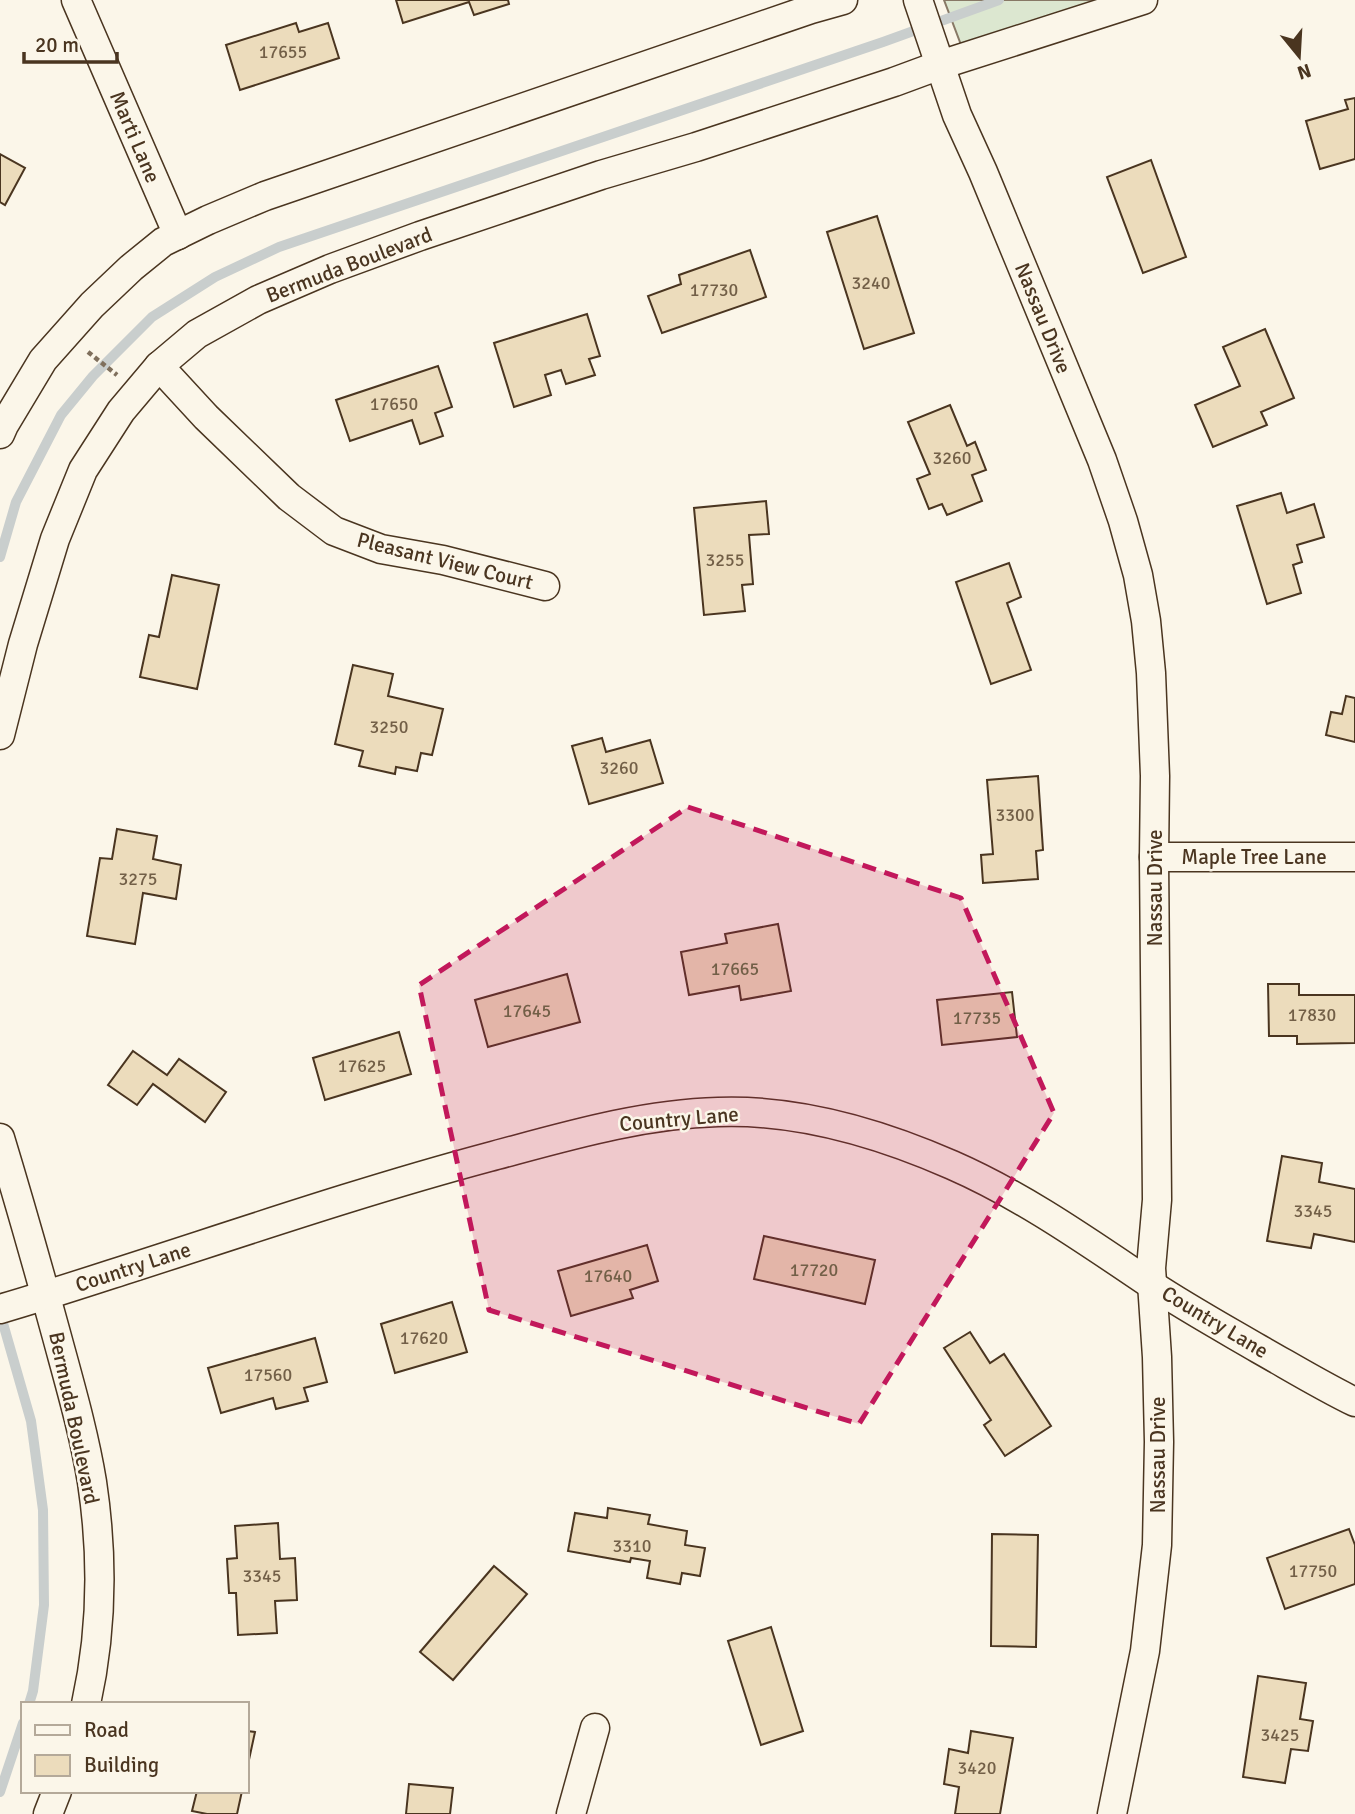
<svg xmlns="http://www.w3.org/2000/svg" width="1355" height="1814" viewBox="0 0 1355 1814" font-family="Signika,sans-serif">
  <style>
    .green { fill: #dce7d0; stroke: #887966; stroke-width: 2 }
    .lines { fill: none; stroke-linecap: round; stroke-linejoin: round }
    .stream { stroke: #c9cecd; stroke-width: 10 }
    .building { fill: #ecdcbc; stroke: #4a3520; stroke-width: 2 }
    .street-casing { stroke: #4a3520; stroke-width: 31 }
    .path { stroke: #7f6f5c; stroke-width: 4.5; stroke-dasharray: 5 3.5; stroke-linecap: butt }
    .street { stroke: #fbf6e9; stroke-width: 28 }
    .marked { fill: #c2185b; fill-opacity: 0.2; stroke: #c2185b; stroke-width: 5; stroke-dasharray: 14 9; stroke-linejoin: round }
    .labels { text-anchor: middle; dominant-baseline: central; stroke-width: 5; stroke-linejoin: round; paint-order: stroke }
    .number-label { font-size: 18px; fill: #725f47 }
    .street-label { font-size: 21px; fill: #4a3520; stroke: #fbf6e9 }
  </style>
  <rect width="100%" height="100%" fill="#fbf6e9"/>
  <!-- green -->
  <polygon class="green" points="944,0 1119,0 963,50"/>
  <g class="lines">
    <!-- stream -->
    <g class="stream">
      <polyline points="0,557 16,502 61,415 93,376 152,317 215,277 279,247 883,42 999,0"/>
      <polyline points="0,1313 31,1421 43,1510 44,1605 33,1691 29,1704"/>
      <polyline points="0,1792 23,1723"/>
    </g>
  </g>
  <!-- building -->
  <g class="building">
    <polygon points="396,0 508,0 509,4 474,15 469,2 403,23"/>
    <polygon points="296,23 299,32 328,23 339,58 240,90 226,45"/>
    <polygon points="1355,98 1355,159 1320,169 1306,121 1348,109 1345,100"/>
    <polygon points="0,154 25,168 5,205 0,202"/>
    <polygon points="1151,160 1186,257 1143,273 1107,177"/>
    <polygon points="877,216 914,333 864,349 827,232"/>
    <polygon points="750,250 766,297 662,333 648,296 681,284 679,275"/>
    <polygon points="587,314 600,356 589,359 595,375 566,384 561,370 545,375 551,395 514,407 494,343"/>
    <polygon points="1265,329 1294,398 1261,412 1267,425 1213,447 1195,405 1240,386 1223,347"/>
    <polygon points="438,366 452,407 435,413 443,436 420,444 412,420 350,441 336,400"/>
    <polygon points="950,405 967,446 975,442 986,470 972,475 982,501 947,515 942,504 929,509 917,479 930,474 908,422"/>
    <polygon points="1281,493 1287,513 1314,504 1324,537 1297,545 1302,562 1293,565 1301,593 1267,604 1237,506"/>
    <polygon points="766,501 769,534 749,535 753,584 742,585 745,611 704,615 694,508"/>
    <polygon points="1009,563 1021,597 1007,603 1031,670 991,684 956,582"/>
    <polygon points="172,575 219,585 197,689 140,677 149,635 159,637"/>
    <polygon points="353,665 393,674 388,696 443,709 432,755 421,753 417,771 396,767 395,774 359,766 363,751 335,744"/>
    <polygon points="1346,696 1355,698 1355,742 1326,735 1331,712 1342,714"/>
    <polygon points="602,738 606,752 650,740 663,783 589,804 572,746"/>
    <polygon points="1038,776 1043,850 1036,851 1038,879 983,883 981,855 993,854 987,780"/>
    <polygon points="117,829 157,836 153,859 181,865 176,899 143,893 135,944 87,936 100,858 112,859"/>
    <polygon points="778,924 791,991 741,1000 739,986 689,995 681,952 727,943 725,934"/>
    <polygon points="567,974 580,1022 488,1047 475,1000"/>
    <polygon points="1268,984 1299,984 1299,995 1355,995 1355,1043 1297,1044 1297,1036 1269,1036"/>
    <polygon points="1012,992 1017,1037 942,1045 937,1000"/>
    <polygon points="399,1032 411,1074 325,1100 313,1058"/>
    <polygon points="133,1051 167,1075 179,1059 226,1092 205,1122 153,1084 137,1105 108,1085"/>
    <polygon points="1282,1156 1322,1163 1319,1182 1355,1189 1355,1242 1314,1234 1311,1248 1267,1241"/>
    <polygon points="764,1236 875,1260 865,1304 754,1279"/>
    <polygon points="647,1245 658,1281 630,1290 633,1298 571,1316 558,1271"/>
    <polygon points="452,1302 467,1352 395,1373 381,1324"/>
    <polygon points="970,1332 990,1363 1004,1354 1051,1426 1005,1456 984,1425 991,1420 944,1348"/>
    <polygon points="315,1338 327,1382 304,1388 308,1401 276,1409 273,1398 221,1413 208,1368"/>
    <polygon points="608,1508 650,1515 648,1524 687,1531 685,1545 705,1548 700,1576 682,1573 680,1584 647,1578 650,1561 631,1558 630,1562 568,1551 575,1513 607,1518"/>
    <polygon points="278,1523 280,1559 295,1558 297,1600 275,1601 277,1633 238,1635 236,1593 229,1593 227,1559 237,1558 235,1526"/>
    <polygon points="1349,1529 1355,1545 1355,1584 1285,1609 1267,1558"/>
    <polygon points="992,1534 1038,1535 1036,1647 991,1646"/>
    <polygon points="494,1566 527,1594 453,1680 420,1652"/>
    <polygon points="771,1627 803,1731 761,1745 728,1641"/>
    <polygon points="1258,1676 1306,1683 1300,1719 1313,1721 1308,1751 1291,1749 1285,1783 1243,1777"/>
    <polygon points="247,1731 255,1732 247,1769"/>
    <polygon points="971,1731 1013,1738 1000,1814 955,1814 959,1787 944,1784 949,1749 968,1753"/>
    <polygon points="409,1784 453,1788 450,1814 406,1814"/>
    <polygon points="197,1791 242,1791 237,1814 207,1814 192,1811"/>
  </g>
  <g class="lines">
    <!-- street casing -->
    <g class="street-casing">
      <g id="street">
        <polyline points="76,0 178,235"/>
        <polyline points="918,0 957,115 983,172 1102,460 1123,521 1138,575 1146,621 1151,673 1155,776 1154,857 1157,1200 1151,1268 1157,1357 1159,1442 1157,1545 1145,1651 1112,1814"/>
        <polyline points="159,366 206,417 289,497 334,531 381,549 443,560 545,586"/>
        <polyline points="0,434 4,425 43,360 92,305 131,268 163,242 208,220 265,196 811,9 843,0"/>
        <polyline points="0,735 23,644 55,539 83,470 121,411 159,366 197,334 258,300 330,269 420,236 601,175 696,147 894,82 940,65 1143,0"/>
        <polyline points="1154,857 1355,857"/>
        <path d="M0,1138C20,1204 39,1271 57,1337C70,1385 84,1433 92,1482C103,1555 102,1632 86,1704"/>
        <path d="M0,1309C38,1298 75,1286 112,1274C237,1234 362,1191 489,1157C564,1137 640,1114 718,1112C799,1109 879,1133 952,1165C1023,1196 1088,1242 1152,1285C1187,1308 1223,1328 1259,1349C1291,1367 1322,1386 1355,1402"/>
        <polyline points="48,1814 57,1791"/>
        <polyline points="571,1814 595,1728"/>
      </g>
    </g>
    <!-- path -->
    <polyline class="path" points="88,352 117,375"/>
    <!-- street -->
    <use href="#street" class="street"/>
  </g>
  <!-- marked area -->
  <path class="marked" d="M688,807L961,898L1054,1113L859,1424L489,1310L419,985Z"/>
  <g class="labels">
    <!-- number labels -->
    <g class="number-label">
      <text x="283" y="52">17655</text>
      <text x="871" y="283">3240</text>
      <text x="714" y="290">17730</text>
      <text x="394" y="404">17650</text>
      <text x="952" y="458">3260</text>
      <text x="725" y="560">3255</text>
      <text x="389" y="727">3250</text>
      <text x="619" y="768">3260</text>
      <text x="1015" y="815">3300</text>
      <text x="138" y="879">3275</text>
      <text x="735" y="969">17665</text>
      <text x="527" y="1011">17645</text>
      <text x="1312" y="1015">17830</text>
      <text x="977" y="1018">17735</text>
      <text x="362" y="1066">17625</text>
      <text x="1313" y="1211">3345</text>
      <text x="814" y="1270">17720</text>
      <text x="608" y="1276">17640</text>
      <text x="424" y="1338">17620</text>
      <text x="268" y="1375">17560</text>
      <text x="632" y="1546">3310</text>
      <text x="1313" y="1571">17750</text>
      <text x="262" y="1576">3345</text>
      <text x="1280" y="1735">3425</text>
      <text x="977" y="1768">3420</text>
    </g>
    <!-- street labels -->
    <g class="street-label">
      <text transform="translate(135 137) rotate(67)">Marti Lane</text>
      <text transform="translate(349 265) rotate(-21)">Bermuda Boulevard</text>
      <text transform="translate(1043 318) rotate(68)">Nassau Drive</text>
      <text transform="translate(445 561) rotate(14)">Pleasant View Court</text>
      <text x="1254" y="857">Maple Tree Lane</text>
      <text transform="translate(1155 888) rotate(-90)">Nassau Drive</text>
      <text transform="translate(679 1119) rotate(-5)">Country Lane</text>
      <text transform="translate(133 1267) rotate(-18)">Country Lane</text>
      <text transform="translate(1215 1322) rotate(31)">Country Lane</text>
      <text transform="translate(74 1418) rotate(78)">Bermuda Boulevard</text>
      <text transform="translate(1158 1455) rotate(-90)">Nassau Drive</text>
    </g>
  </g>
  <!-- legend -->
  <rect x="21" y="1702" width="228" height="91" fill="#fbf6e9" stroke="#b4a999" stroke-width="2"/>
  <rect x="35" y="1725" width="35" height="10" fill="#fbf6e9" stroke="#b4a999" stroke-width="2"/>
  <text x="84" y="1737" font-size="21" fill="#4a3520">Road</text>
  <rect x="35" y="1755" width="35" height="21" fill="#ecdcbc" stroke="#b4a999" stroke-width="2"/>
  <text x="84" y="1772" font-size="21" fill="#4a3520">Building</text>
  <!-- north arrow -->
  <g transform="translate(1299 56) rotate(162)" stroke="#fbf6e9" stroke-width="5" paint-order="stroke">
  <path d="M0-5L12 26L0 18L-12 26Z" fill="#4a3520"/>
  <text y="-10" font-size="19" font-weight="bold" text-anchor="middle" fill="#4a3520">N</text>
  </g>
  <!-- scale -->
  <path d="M24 52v10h93v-10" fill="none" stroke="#4a3520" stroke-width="3.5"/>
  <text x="35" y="52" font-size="21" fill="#4a3520" stroke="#fbf6e9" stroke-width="5" paint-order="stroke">20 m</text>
</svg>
